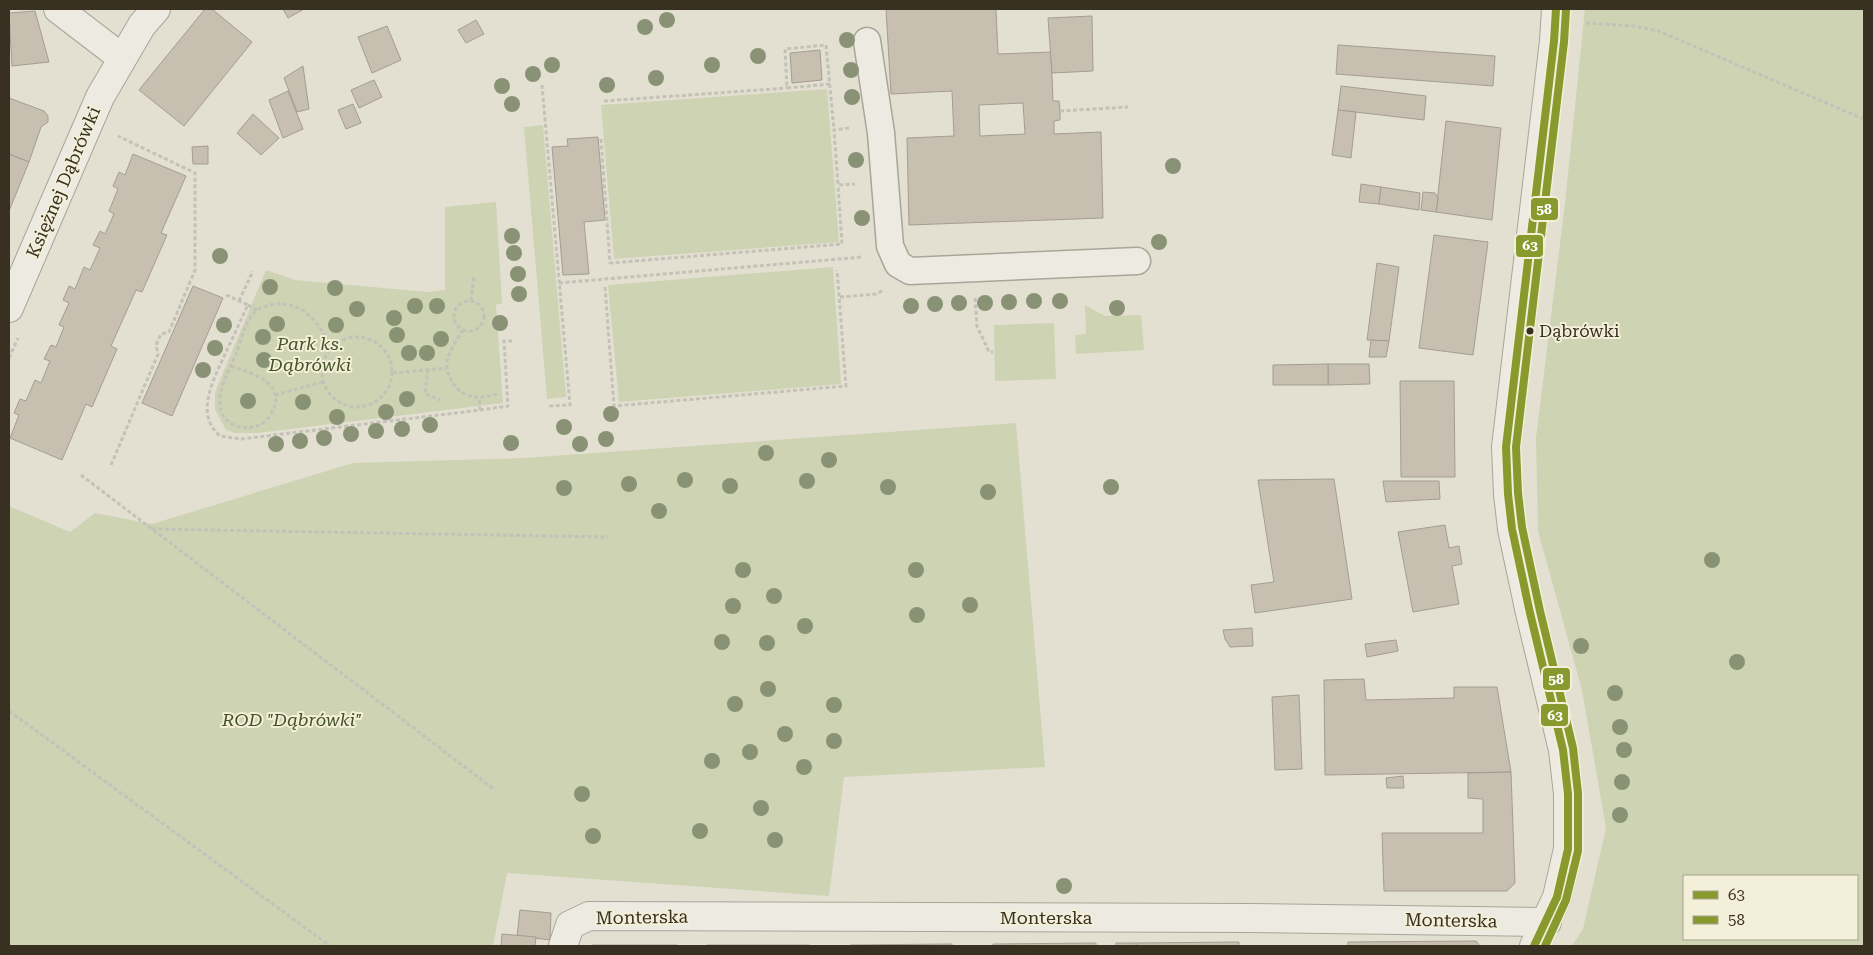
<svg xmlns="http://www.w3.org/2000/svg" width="1873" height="955" viewBox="0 0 1873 955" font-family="'Roboto Serif',serif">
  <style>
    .green { fill: #ced3b4; fill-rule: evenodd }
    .building { fill: #c7c0b1; stroke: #a49d90; fill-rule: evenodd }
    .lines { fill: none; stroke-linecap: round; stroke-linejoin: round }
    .pedestrian-casing { stroke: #a9a599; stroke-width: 29 }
    .minor-casing { stroke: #a9a599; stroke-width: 30 }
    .tertiary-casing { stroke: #a9a599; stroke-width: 30 }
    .path { stroke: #c4c2b8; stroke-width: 3; stroke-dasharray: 4 2.5; stroke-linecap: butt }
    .pedestrian { stroke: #eceae1; stroke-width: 26 }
    .minor { stroke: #eceae1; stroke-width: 28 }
    .tertiary { stroke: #eceae1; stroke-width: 28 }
    .bus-1-casing { stroke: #f3efd8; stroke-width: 11 }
    .bus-2-casing { stroke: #f3efd8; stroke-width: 11 }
    .bus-1 { stroke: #889a2d; stroke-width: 8 }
    .bus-2 { stroke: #889a2d; stroke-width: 8 }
    .tree { fill: #8a9275 }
    .bus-dot { fill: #383021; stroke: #f3efd8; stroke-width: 2 }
    .labels { text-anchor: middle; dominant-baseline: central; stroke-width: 4; stroke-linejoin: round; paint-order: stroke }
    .bus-label { font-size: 17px; fill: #383021; stroke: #f3efd8; text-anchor: start }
    .street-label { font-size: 18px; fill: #383021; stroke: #f3efd8 }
    .park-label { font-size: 18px; font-style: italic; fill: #425329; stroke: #f3efd8 }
    .line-badge { stroke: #f3efd8; stroke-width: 2 }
    .badge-label { font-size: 14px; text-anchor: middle; font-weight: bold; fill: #fff }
  </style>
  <rect width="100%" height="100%" fill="#e3e0d1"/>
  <!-- green -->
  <g class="green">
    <path d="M1585,9H1864V946H1572L1583,929L1606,828L1582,690L1538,531L1536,438L1565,203ZM1684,876H1857V939H1684Z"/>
    <polygon points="827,89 839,242 614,259 601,105"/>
    <polygon points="543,125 566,397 547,399 524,127"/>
    <polygon points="496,202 502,303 496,305 503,403 258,433 235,433 226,430 215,410 215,392 266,270 295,280 428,292 445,290 445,207"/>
    <polygon points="833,267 841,384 619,402 608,285"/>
    <polygon points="1085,305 1105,316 1141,315 1144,350 1076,354 1075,335 1086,334"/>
    <polygon points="1054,323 1056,379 995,381 994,325"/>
    <polygon points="1016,423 1045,767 844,777 829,896 507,873 493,946 9,946 9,506 70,532 95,513 152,524 353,463 524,458"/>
  </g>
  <!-- building -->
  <g class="building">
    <polygon points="205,9 212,9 252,42 184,126 139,90"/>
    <polygon points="283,9 304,9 288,18"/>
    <path d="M886,9H996L998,54L1051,52L1053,101H1059L1060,111V120L1054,121V134L1101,132L1103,218L909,225L907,138L954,136L952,91L891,94ZM1023,103L1025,134L980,136L979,105Z"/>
    <polygon points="35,11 49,62 12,66 9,13"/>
    <polygon points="1092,16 1093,71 1052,73 1048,18"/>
    <polygon points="476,20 484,34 466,43 458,30"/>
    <polygon points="387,26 401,60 372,73 358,37"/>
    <polygon points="1338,45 1495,56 1493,86 1336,74"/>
    <polygon points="820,50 822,80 792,83 790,53"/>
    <polygon points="303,66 309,109 297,112 284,78"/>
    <polygon points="374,80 382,97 359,108 351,90"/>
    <polygon points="1341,86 1426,96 1424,120 1338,110"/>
    <polygon points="288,91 303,129 283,138 269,100"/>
    <polygon points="9,98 44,111 48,116 48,122 41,127 29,162 9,154"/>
    <polygon points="353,104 361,123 346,129 338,110"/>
    <polygon points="1338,110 1356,112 1351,158 1332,155"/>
    <polygon points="253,114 279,138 261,155 237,133"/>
    <polygon points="1446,121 1501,128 1492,220 1436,212"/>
    <polygon points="598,137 605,220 584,222 589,274 563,275 552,147 568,146 567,139"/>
    <polygon points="208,146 208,164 193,164 192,147"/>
    <polygon points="9,154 29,162 9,211"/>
    <polygon points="133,154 186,176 161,233 167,235 142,292 136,290 111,346 117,349 92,407 86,404 62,460 10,438 19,415 14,413 20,399 26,401 35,380 41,383 50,361 44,359 51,345 56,347 64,327 59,325 69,303 63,300 69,286 75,289 84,267 90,270 100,248 93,245 100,231 105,234 114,214 109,211 118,189 113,186 119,172 125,175"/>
    <polygon points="1361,184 1381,187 1379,204 1359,202"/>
    <polygon points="1381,187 1420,193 1419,210 1379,204"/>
    <polygon points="1423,192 1435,193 1438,198 1436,212 1421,210"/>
    <polygon points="1434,235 1488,242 1473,355 1419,348"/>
    <polygon points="1377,263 1399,267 1389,341 1367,340"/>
    <polygon points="193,286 223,298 172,416 142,403"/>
    <polygon points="1371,340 1389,341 1386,357 1369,357"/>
    <polygon points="1328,364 1369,364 1370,384 1328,385"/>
    <polygon points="1328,364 1328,385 1273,385 1273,365"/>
    <polygon points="1400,381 1454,381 1455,477 1401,477"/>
    <polygon points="1334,479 1352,599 1255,613 1251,585 1274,582 1258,480"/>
    <polygon points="1383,481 1439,481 1440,499 1386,502"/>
    <polygon points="1445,525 1449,548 1459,546 1462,564 1452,566 1459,604 1413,612 1398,532"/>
    <polygon points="1252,628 1253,646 1230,647 1225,639 1223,630"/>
    <polygon points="1396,640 1398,651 1367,657 1365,644"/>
    <polygon points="1364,679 1366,700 1454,698 1454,687 1497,687 1511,772 1325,775 1324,680"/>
    <polygon points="1299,695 1302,769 1275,770 1272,697"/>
    <polygon points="1511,772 1515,883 1507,891 1384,891 1382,833 1483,833 1483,799 1468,798 1468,773"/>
    <polygon points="1403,776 1404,788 1387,788 1386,778"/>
    <polygon points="520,910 551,913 550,940 517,936"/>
    <polygon points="502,934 536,937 535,946 501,946"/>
    <polygon points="1476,941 1480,946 1348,946 1348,942"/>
    <polygon points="1239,942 1239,946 1136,946 1136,943"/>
    <polygon points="1096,943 1096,946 993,946 993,944"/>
    <rect x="1116" y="943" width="20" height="3"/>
    <polygon points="952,944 952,946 850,946 850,945"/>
    <rect x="593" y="945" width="84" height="1"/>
    <rect x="707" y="945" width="102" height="1"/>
  </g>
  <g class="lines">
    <!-- pedestrian casing -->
    <g class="pedestrian-casing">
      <polyline id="pedestrian" points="867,41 881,133 890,246 898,264 910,271 1137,261"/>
    </g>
    <!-- minor casing -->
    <g class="minor-casing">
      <g id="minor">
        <polyline points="58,9 122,58"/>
        <polyline points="9,308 100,97 142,25 156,9"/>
        <polyline points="563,946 570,925 589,916 1247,918 1547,922"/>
      </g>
    </g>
    <!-- tertiary casing -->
    <g class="tertiary-casing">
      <polyline id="tertiary" points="1534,946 1557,897 1568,849 1568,794 1563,750 1530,613 1512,529 1508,494 1506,447 1554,41 1556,9"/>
    </g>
    <!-- path -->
    <g class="path">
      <polyline points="1586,23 1634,26 1658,31 1864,119"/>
      <polyline points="830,84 787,88 785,49 826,45 834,130"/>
      <polyline points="542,85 570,405 549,406"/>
      <polyline points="604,101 787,88"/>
      <polyline points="1060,111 1128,107"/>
      <polyline points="849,128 834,130 838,185 855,184"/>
      <polyline points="601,139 610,263 842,244 838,185"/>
      <polyline points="559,283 862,257"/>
      <polyline points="605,287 614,406 846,386 837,270"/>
      <path d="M226,295L248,305C240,321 233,338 225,354C214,379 194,414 220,436L241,439L480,410L479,398"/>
      <polyline points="840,297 877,294 883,290"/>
      <polyline points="975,298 977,326 989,352 993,352"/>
      <polyline points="239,301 253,271"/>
      <polyline points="471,301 474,275"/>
      <circle cx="469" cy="316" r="15"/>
      <polyline points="248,305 257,310"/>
      <path d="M463,330C457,339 450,350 447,361C446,367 448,374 451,380C462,400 478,399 498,394"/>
      <circle cx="357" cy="372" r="35"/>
      <polyline points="9,358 18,338"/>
      <path d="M231,366C249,373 284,381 274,408C272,413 268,420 263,423C244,434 219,425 220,401C220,385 230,368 236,354C240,343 244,327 250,318C256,309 265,305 275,304C306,302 318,324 332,347"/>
      <polyline points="428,369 425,394 440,400"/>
      <polyline points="393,373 447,368"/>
      <polyline points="275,395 323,382"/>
      <polyline points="480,410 508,406 504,341 514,341"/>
      <polyline points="111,465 158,354 156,345 161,334 169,332 195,270 195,173 118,136"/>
      <polyline points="81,475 495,790"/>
      <polyline points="152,529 608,537"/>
      <polyline points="9,711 330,946"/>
    </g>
    <!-- pedestrian -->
    <use href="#pedestrian" class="pedestrian"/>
    <!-- minor -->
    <use href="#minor" class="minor"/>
    <!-- tertiary -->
    <use href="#tertiary" class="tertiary"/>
    <!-- bus-1 casing -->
    <g class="bus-1-casing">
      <polyline id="bus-1" points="1534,946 1557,897 1568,849 1568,794 1563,750 1530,613 1512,529 1508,494 1506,447 1554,41 1556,9"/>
    </g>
    <!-- bus-2 casing -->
    <g class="bus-2-casing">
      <polyline id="bus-2" points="1545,946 1566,900 1578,851 1578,793 1573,748 1540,611 1522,527 1518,493 1516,447 1564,42 1566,10"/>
    </g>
    <!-- bus-1 -->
    <use href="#bus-1" class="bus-1"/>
    <!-- bus-2 -->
    <use href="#bus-2" class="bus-2"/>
  </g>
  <!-- trees -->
  <g class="tree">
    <circle cx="667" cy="20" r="8"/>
    <circle cx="645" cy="27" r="8"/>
    <circle cx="847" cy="40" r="8"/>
    <circle cx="758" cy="56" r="8"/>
    <circle cx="552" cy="65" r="8"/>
    <circle cx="712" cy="65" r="8"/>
    <circle cx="851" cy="70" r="8"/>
    <circle cx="533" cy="74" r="8"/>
    <circle cx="656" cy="78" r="8"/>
    <circle cx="607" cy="85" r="8"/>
    <circle cx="502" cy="86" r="8"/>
    <circle cx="852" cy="97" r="8"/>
    <circle cx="512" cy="104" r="8"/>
    <circle cx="856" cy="160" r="8"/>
    <circle cx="1173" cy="166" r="8"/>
    <circle cx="862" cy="218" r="8"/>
    <circle cx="512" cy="236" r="8"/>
    <circle cx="1159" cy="242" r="8"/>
    <circle cx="514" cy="253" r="8"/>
    <circle cx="220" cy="256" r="8"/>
    <circle cx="518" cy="274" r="8"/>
    <circle cx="270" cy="287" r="8"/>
    <circle cx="335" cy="288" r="8"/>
    <circle cx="519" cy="294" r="8"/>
    <circle cx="1034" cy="301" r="8"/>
    <circle cx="1060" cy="301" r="8"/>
    <circle cx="1009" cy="302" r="8"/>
    <circle cx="959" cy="303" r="8"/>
    <circle cx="985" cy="303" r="8"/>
    <circle cx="935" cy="304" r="8"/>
    <circle cx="415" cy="306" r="8"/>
    <circle cx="437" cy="306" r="8"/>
    <circle cx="911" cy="306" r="8"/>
    <circle cx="1117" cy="308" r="8"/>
    <circle cx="357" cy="309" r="8"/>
    <circle cx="394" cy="318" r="8"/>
    <circle cx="500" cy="323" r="8"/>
    <circle cx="277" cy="324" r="8"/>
    <circle cx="224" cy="325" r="8"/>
    <circle cx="336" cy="325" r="8"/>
    <circle cx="397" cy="335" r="8"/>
    <circle cx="263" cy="337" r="8"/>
    <circle cx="441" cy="339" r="8"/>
    <circle cx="215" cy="348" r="8"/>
    <circle cx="409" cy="353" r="8"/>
    <circle cx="427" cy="353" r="8"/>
    <circle cx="264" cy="360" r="8"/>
    <circle cx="203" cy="370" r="8"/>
    <circle cx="407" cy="399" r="8"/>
    <circle cx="248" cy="401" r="8"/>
    <circle cx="303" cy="402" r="8"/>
    <circle cx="386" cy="412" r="8"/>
    <circle cx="611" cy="414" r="8"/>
    <circle cx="337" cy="417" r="8"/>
    <circle cx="430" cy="425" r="8"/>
    <circle cx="564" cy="427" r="8"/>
    <circle cx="402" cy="429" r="8"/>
    <circle cx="376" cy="431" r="8"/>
    <circle cx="351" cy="434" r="8"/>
    <circle cx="324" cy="438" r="8"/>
    <circle cx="606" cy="439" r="8"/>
    <circle cx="300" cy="441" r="8"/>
    <circle cx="511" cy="443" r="8"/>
    <circle cx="276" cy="444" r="8"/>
    <circle cx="580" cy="444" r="8"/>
    <circle cx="766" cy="453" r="8"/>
    <circle cx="829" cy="460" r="8"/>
    <circle cx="685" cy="480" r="8"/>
    <circle cx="807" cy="481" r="8"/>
    <circle cx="629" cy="484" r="8"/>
    <circle cx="730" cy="486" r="8"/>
    <circle cx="888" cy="487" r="8"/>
    <circle cx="1111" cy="487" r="8"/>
    <circle cx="564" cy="488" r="8"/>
    <circle cx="988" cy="492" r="8"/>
    <circle cx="659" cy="511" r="8"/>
    <circle cx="1712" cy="560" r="8"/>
    <circle cx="743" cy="570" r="8"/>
    <circle cx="916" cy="570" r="8"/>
    <circle cx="774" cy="596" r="8"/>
    <circle cx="970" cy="605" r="8"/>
    <circle cx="733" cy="606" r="8"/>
    <circle cx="917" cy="615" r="8"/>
    <circle cx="805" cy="626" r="8"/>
    <circle cx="722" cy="642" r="8"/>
    <circle cx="767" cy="643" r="8"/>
    <circle cx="1581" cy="646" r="8"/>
    <circle cx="1737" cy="662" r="8"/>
    <circle cx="768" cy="689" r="8"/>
    <circle cx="1615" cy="693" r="8"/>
    <circle cx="735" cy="704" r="8"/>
    <circle cx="834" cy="705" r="8"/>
    <circle cx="1620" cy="727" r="8"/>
    <circle cx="785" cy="734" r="8"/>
    <circle cx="834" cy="741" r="8"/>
    <circle cx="1624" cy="750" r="8"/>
    <circle cx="750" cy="752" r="8"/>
    <circle cx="712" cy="761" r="8"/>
    <circle cx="804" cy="767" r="8"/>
    <circle cx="1622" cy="782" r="8"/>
    <circle cx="582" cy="794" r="8"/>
    <circle cx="761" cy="808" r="8"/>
    <circle cx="1620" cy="815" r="8"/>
    <circle cx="700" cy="831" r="8"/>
    <circle cx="593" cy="836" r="8"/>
    <circle cx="775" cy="840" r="8"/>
    <circle cx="1064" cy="886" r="8"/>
  </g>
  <!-- markers -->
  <circle class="bus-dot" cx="1530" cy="331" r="4.5"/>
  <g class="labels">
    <!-- bus labels -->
    <g class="bus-label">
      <text x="1539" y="331">Dąbrówki</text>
    </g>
    <!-- street labels -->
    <g class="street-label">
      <text transform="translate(63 182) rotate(-67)">Księżnej Dąbrówki</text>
      <text transform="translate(642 917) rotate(-1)">Monterska</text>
      <text x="1046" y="917">Monterska</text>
      <text transform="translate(1451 920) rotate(1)">Monterska</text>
    </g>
    <!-- park labels -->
    <g class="park-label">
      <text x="310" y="343">Park ks.<tspan x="310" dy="21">Dąbrówki</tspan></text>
      <text x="292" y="719">ROD "Dąbrówki"</text>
    </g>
  </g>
  <g class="line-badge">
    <rect x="1530" y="197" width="29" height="24" rx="5" fill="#889a2d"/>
    <rect x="1515" y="234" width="29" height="24" rx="5" fill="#889a2d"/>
    <rect x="1542" y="667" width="29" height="24" rx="5" fill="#889a2d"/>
    <rect x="1540" y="703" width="29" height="24" rx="5" fill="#889a2d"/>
  </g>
  <g class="badge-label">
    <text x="1544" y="214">58</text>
    <text x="1530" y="250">63</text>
    <text x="1556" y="684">58</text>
    <text x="1555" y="720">63</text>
  </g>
  <!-- border -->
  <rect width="1873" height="955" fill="none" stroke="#383021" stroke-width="20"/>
  <!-- legend -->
  <rect x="1683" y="875" width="175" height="65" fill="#f3efd8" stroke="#a8a38f"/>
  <rect x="1693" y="891" width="25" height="8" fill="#889a2d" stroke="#a8a38f"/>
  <text x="1728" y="900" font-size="15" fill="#383021">63</text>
  <rect x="1693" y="916" width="25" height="8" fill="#889a2d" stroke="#a8a38f"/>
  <text x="1728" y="925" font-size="15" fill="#383021">58</text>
</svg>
